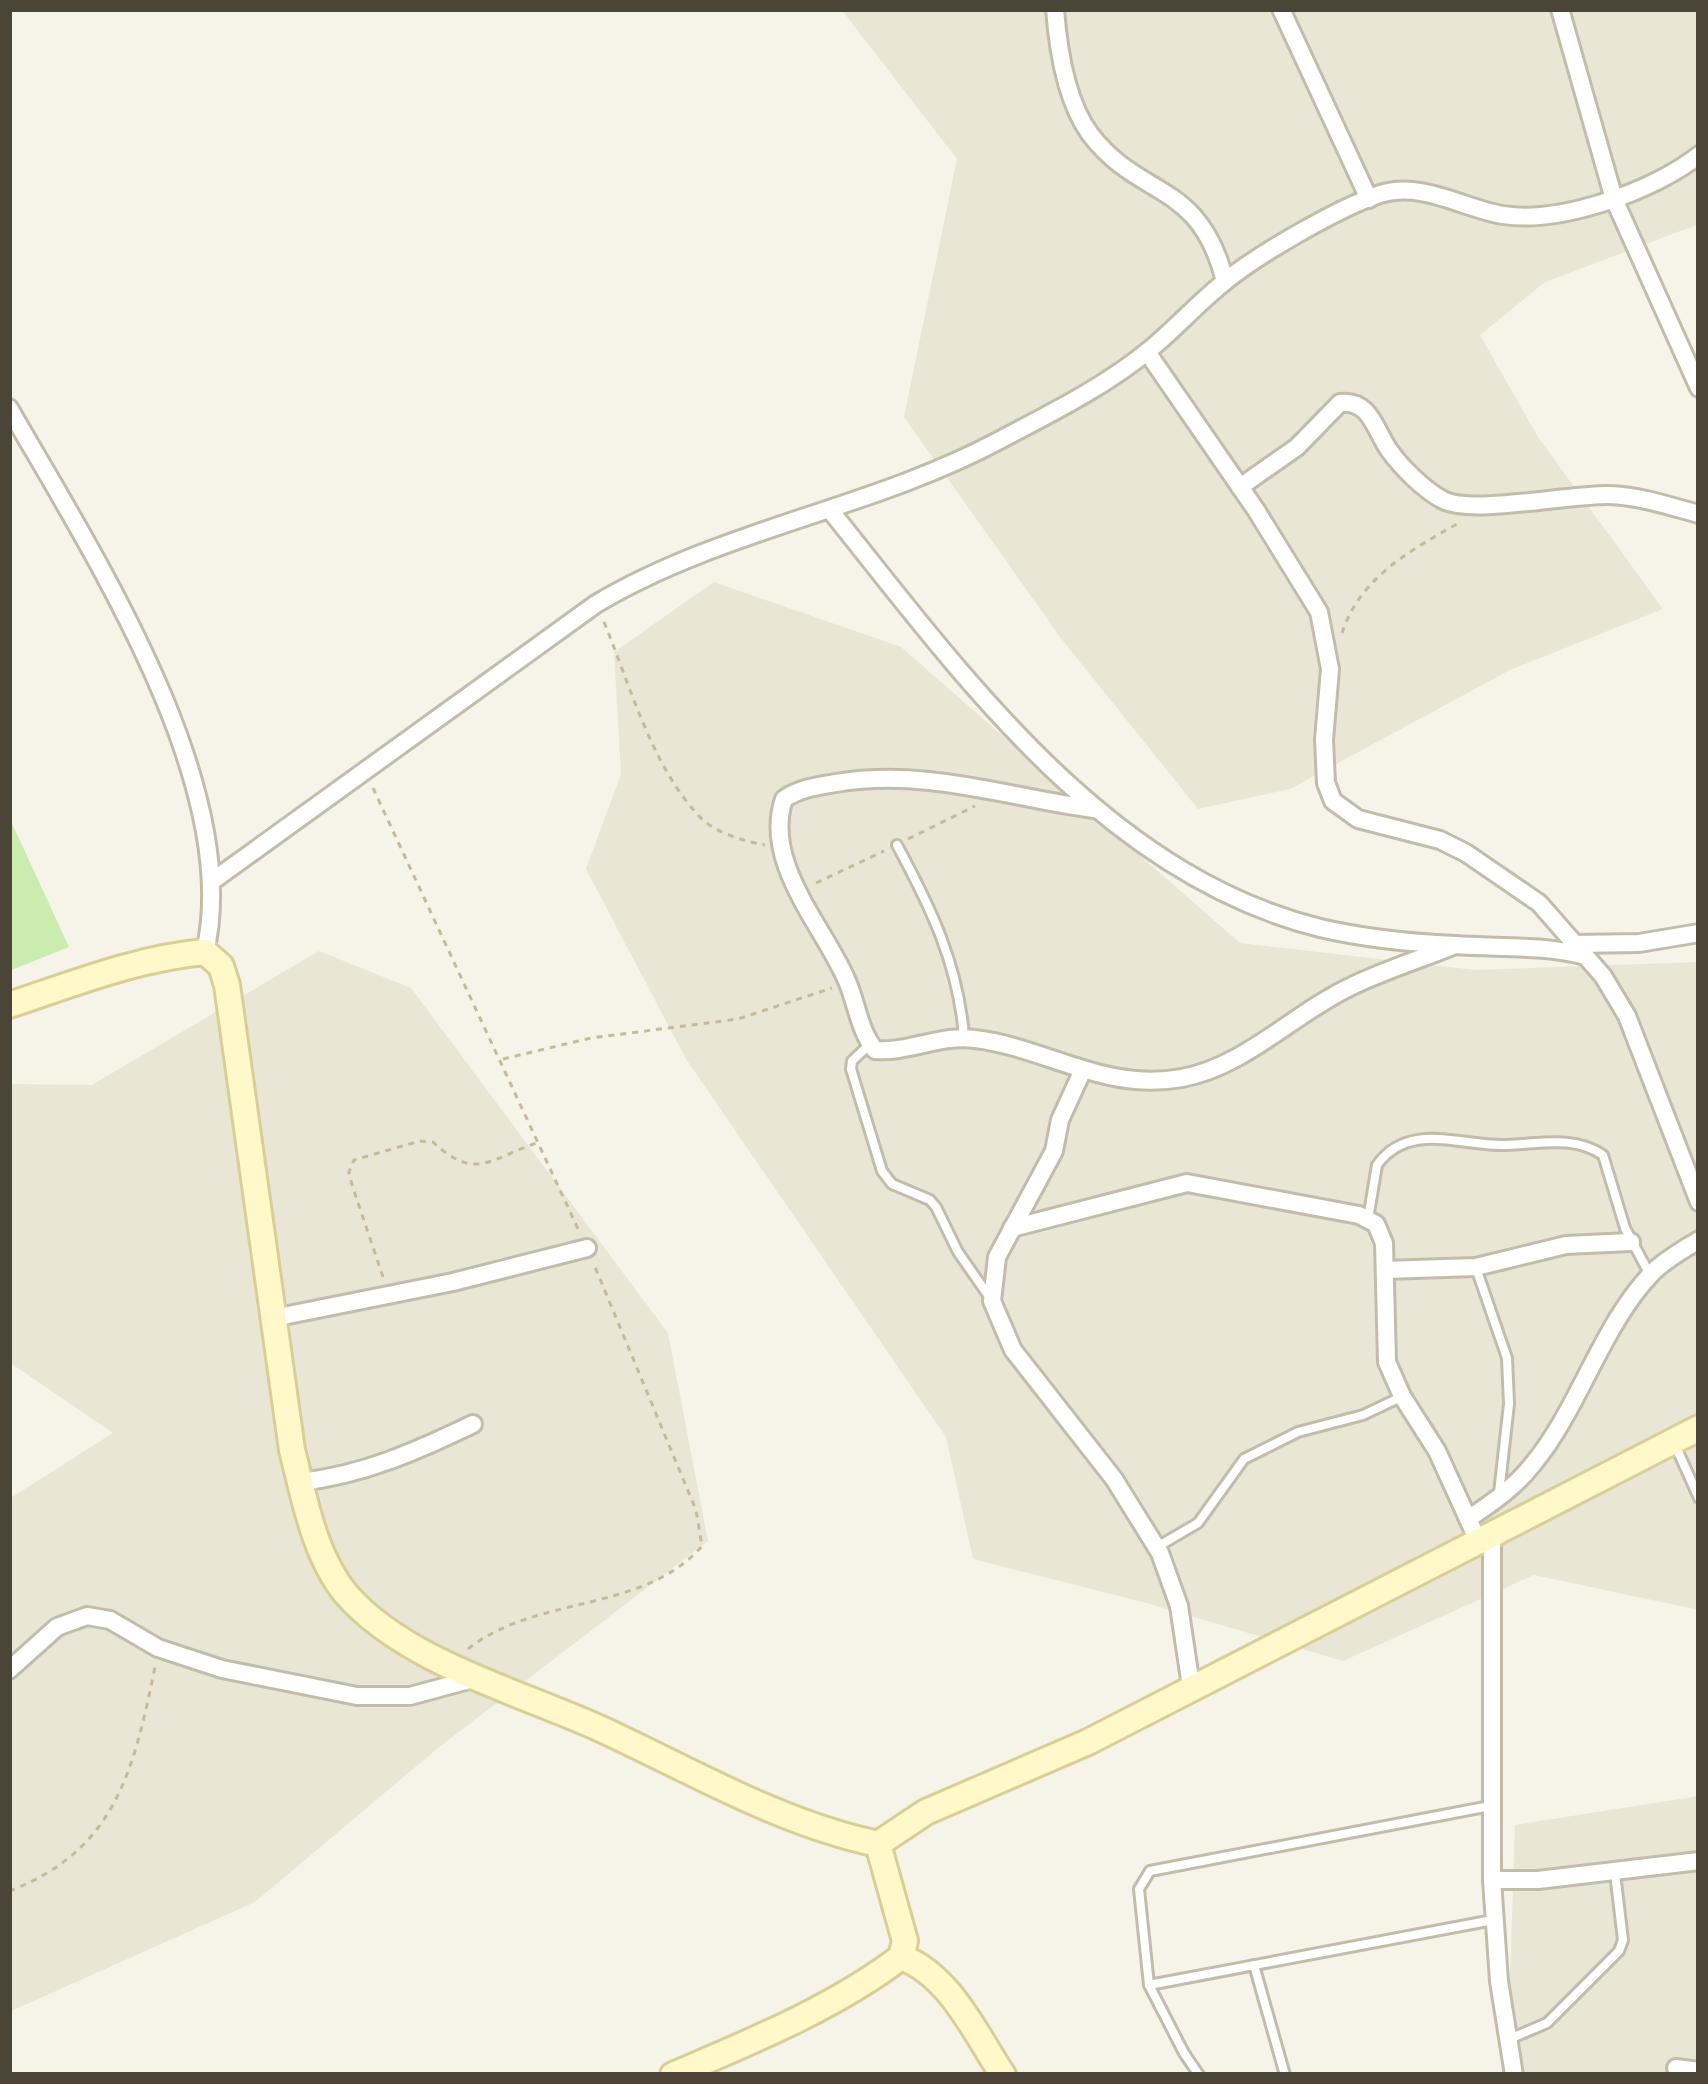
<svg xmlns="http://www.w3.org/2000/svg" width="1708" height="2084" viewBox="0 0 1708 2084" font-family="Roboto,sans-serif">
  <style>
    .residential { fill: #eae6d6 }
    .green { fill: #caedaf }
    .lines { fill: none; stroke-linecap: round; stroke-linejoin: round }
    .lane-casing { stroke: #c2bdaa; stroke-width: 14 }
    .street-casing { stroke: #c2bdaa; stroke-width: 22 }
    .secondary-casing { stroke: #d9cf95; stroke-width: 30 }
    .path { stroke: #c5bb9a; stroke-width: 3; stroke-dasharray: 6 6; stroke-linecap: butt }
    .lane { stroke: #fff; stroke-width: 8 }
    .street { stroke: #fff; stroke-width: 16 }
    .secondary { stroke: #fff8c9; stroke-width: 24 }
  </style>
  <rect width="100%" height="100%" fill="#f6f3e9"/>
  <!-- residential -->
  <g class="residential">
    <polygon points="841,9 1699,9 1699,224 1545,282 1480,335 1538,437 1663,609 1510,670 1290,789 1198,809 1060,637 904,417 957,159"/>
    <polygon points="714,582 901,647 1240,943 1476,970 1699,962 1699,1610 1534,1575 1343,1661 1143,1602 973,1559 946,1437 686,1059 586,869 621,774 614,652"/>
    <polygon points="319,951 411,988 668,1333 708,1541 438,1748 255,1902 9,2012 9,1499 113,1433 9,1362 9,1084 92,1085"/>
    <polygon points="1699,1796 1699,2075 1507,2075 1515,1825"/>
  </g>
  <!-- green -->
  <polygon class="green" points="9,817 69,947 9,971"/>
  <g class="lines">
    <!-- lane casing -->
    <g class="lane-casing">
      <g id="lane">
        <path d="M897,845C931,908 958,964 964,1036"/>
        <polyline points="869,1045 852,1061 851,1069 882,1171 892,1184 930,1200 936,1207 958,1252 988,1295"/>
        <path d="M1368,1219L1377,1165C1408,1122 1459,1145 1501,1145C1536,1145 1572,1134 1603,1155L1625,1228L1649,1273"/>
        <polyline points="1476,1268 1507,1358 1509,1404 1499,1493"/>
        <polyline points="1675,1445 1699,1498"/>
        <polyline points="1157,1547 1198,1523 1244,1459 1298,1432 1363,1415 1401,1397"/>
        <polyline points="1254,1965 1285,2075"/>
        <polyline points="1149,1985 1493,1920"/>
        <polyline points="1507,2040 1547,2023 1619,1951 1623,1940 1615,1873"/>
        <polyline points="1199,2075 1184,2053 1149,1985 1139,1889 1150,1871 1490,1806"/>
      </g>
    </g>
    <!-- street casing -->
    <g class="street-casing">
      <g id="street">
        <path d="M1055,9C1058,49 1066,101 1090,134C1140,200 1199,179 1225,281"/>
        <polyline points="1281,9 1369,199"/>
        <polyline points="1560,9 1614,199 1699,388"/>
        <polyline points="1147,352 1256,510 1319,612 1330,669 1324,740 1326,783 1333,801 1358,819 1440,840 1466,853 1539,903 1603,976 1627,1016 1699,1202"/>
        <path d="M9,408C89,548 244,785 205,952"/>
        <path d="M1240,487L1297,447L1340,403C1370,399 1375,430 1389,450C1401,467 1424,490 1443,500C1472,515 1570,494 1609,495C1640,496 1669,506 1699,514"/>
        <path d="M830,510C962,675 1104,874 1320,928C1363,938 1411,943 1455,945C1497,948 1541,945 1582,955"/>
        <path d="M1094,809C1006,797 926,768 836,783C818,786 800,788 784,799C762,863 825,928 847,981C857,1004 859,1030 875,1050C908,1053 941,1034 975,1039C1048,1048 1103,1092 1182,1078C1246,1066 1294,1013 1352,986C1385,970 1421,959 1455,945"/>
        <path d="M211,882L596,604C722,529 871,509 1000,440C1049,414 1104,387 1148,351C1174,330 1196,305 1222,284C1255,256 1338,208 1380,194C1422,181 1462,208 1503,215C1560,224 1654,191 1699,155"/>
        <polyline points="1574,944 1639,943 1699,933"/>
        <polyline points="1082,1072 1060,1120 1054,1151 997,1257 992,1301 1013,1350 1114,1479 1160,1553 1179,1606 1191,1686"/>
        <polyline points="1012,1228 1187,1183 1359,1215 1376,1224 1384,1243 1387,1362 1402,1396 1437,1451 1479,1543"/>
        <polyline points="1385,1270 1476,1267 1566,1245 1631,1242"/>
        <polyline points="273,1318 453,1282 587,1248"/>
        <path d="M300,1482C363,1475 417,1451 473,1424"/>
        <path d="M1468,1519C1492,1503 1515,1487 1533,1464C1580,1407 1602,1324 1653,1272C1666,1259 1683,1250 1699,1240"/>
        <polyline points="9,1670 57,1627 87,1616 110,1620 158,1648 222,1669 357,1696 410,1696 480,1677"/>
        <polyline points="1492,1880 1492,1536"/>
        <polyline points="1676,2068 1699,2071"/>
        <polyline points="1514,2075 1499,1981 1492,1880 1538,1880 1699,1861"/>
      </g>
    </g>
    <!-- secondary casing -->
    <g class="secondary-casing">
      <g id="secondary">
        <path d="M9,1005C73,984 137,958 205,952L221,966L227,985L292,1450C304,1497 314,1555 346,1594C405,1662 520,1692 601,1729C692,1771 779,1823 878,1844"/>
        <path d="M901,1957C950,1975 975,2033 1003,2075"/>
        <path d="M673,2075C750,2042 834,2008 901,1957L905,1941L878,1844L926,1812L1088,1742L1699,1428"/>
      </g>
    </g>
    <!-- path -->
    <g class="path">
      <path d="M604,622C630,685 651,764 698,815C714,833 743,841 765,845"/>
      <path d="M1342,633C1360,578 1409,551 1457,524"/>
      <polyline points="373,788 579,1231"/>
      <polyline points="908,839 975,806"/>
      <polyline points="816,883 884,851"/>
      <polyline points="503,1059 591,1038 738,1019 832,988"/>
      <path d="M383,1277L352,1185L349,1172L354,1160L420,1141L433,1142C477,1183 491,1157 540,1142"/>
      <path d="M468,1649C535,1595 644,1613 702,1546L696,1510L595,1267"/>
      <path d="M9,1891C116,1851 134,1769 155,1667"/>
    </g>
    <!-- lane -->
    <use href="#lane" class="lane"/>
    <!-- street -->
    <use href="#street" class="street"/>
    <!-- secondary -->
    <use href="#secondary" class="secondary"/>
  </g>
  <!-- border -->
  <rect width="1708" height="2084" fill="none" stroke="#4a4536" stroke-width="24"/>
</svg>
